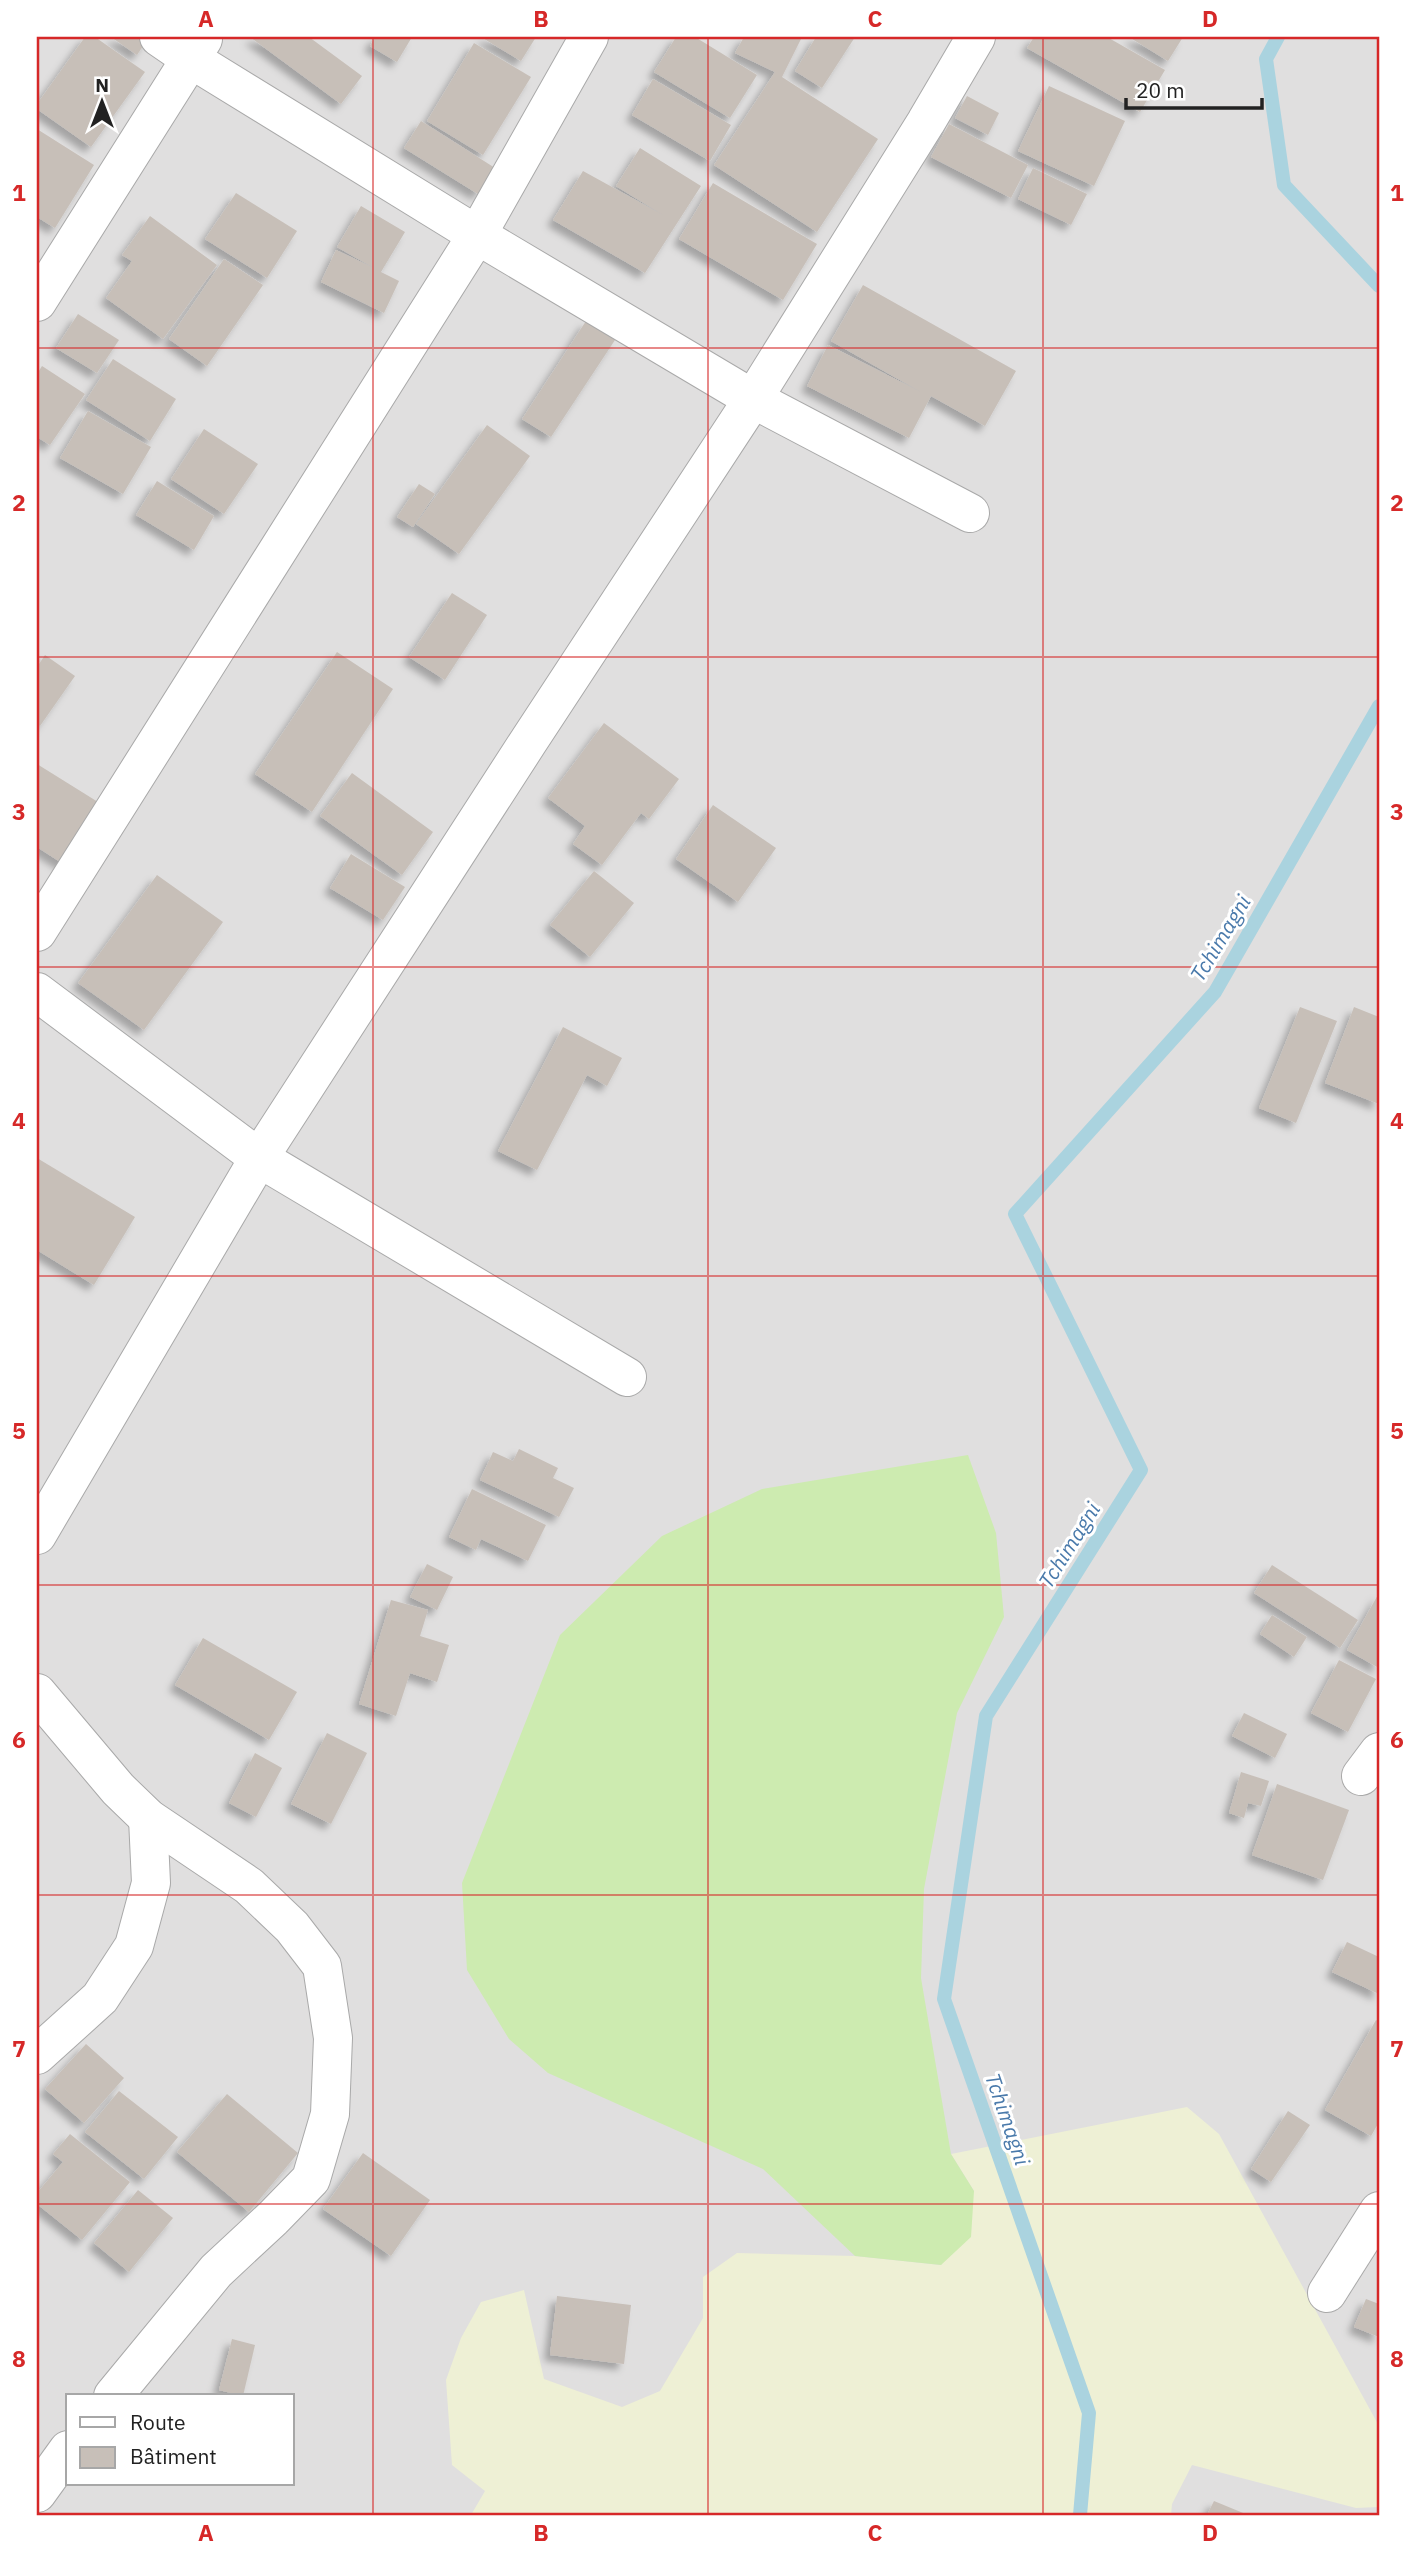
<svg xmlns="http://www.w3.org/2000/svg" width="1416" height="2552" viewBox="0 0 1416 2552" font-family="'IBM Plex Sans',sans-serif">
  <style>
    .residential { fill: #e0dfdf; fill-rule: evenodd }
    .farmland { fill: #eef0d5 }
    .grass { fill: #cdebb0 }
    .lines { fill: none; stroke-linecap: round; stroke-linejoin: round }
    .stream { stroke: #aad3df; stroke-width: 14 }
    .building { fill: #c7bfb8; filter: url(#shadow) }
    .minor-casing { stroke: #a9a9a9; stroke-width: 40 }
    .minor { stroke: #fff; stroke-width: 38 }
    .grid { fill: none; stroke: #d62828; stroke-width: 2; stroke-opacity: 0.55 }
    .labels { text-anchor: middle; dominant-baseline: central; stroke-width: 6; stroke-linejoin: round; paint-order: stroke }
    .water-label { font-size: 21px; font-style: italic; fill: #4a7aab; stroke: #fff }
    .neatline { fill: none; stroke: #d62828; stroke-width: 2.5 }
    .grid-label { font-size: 23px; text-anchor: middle; font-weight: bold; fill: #d62828 }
  </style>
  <defs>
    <filter id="shadow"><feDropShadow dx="-6" dy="6" stdDeviation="3.5" flood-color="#0004"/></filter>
  </defs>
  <rect width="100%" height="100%" fill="#f2efe9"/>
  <!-- residential -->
  <path class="residential" d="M37,37H1379V2515H37ZM68,2396H292V2484H68Z"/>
  <!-- farmland -->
  <polygon class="farmland" points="1187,2107 1219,2134 1379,2426 1379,2507 1356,2508 1192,2465 1172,2504 1171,2515 471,2515 485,2491 452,2465 446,2380 461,2338 481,2302 524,2290 544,2379 622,2407 660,2391 703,2318 703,2277 737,2253 855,2256 941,2265 974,2191 951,2154"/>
  <!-- grass -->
  <polygon class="grass" points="968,1455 996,1533 1004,1617 957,1713 924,1889 921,1978 951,2154 974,2191 971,2237 941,2265 855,2256 763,2169 548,2073 509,2039 467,1970 462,1883 560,1635 662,1536 762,1489"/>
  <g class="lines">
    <!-- stream -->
    <g class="stream">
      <polyline points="1278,37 1266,59 1284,185 1379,286"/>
      <polyline points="1080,2515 1089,2413 944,1999 986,1716 1141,1470 1015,1214 1215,992 1379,706"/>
    </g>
  </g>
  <!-- building -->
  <g class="building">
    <polygon points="85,37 95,37 145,72 91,147 37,109 37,104"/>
    <polygon points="111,37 149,37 137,55"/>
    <polygon points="250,37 309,37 362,76 341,104"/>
    <polygon points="375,37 412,37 397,62 370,46"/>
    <polygon points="481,37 536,37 521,61"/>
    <polygon points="676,37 695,37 757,75 730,118 654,72"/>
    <polygon points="744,37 802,37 782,77 878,139 817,232 714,165 775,72 735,53"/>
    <polygon points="816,37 855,37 822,88 795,71"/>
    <polygon points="1034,37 1107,37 1165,70 1140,112 1027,48"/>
    <polygon points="1129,37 1183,37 1168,61"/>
    <polygon points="474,43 531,77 483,155 427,121"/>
    <polygon points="653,79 731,125 710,161 632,115"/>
    <polygon points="1049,86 1125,121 1094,186 1018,151"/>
    <polygon points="967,96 999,113 988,135 955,118"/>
    <polygon points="421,121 495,168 478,194 404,148"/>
    <polygon points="949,124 1028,165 1011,198 931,157"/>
    <polygon points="37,129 94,165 55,228 37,217"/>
    <polygon points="640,148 701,186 645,273 553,220 583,171 663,215 616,186"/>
    <polygon points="1033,168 1087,194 1071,225 1018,199"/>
    <polygon points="713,183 817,244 783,300 679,239"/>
    <polygon points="236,193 297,231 267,278 205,239"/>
    <polygon points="361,206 405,232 381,272 399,281 384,313 321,282 336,250 374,268 337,247"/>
    <polygon points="150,216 217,265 163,339 106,298 132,261 122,255"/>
    <polygon points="224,259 263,285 207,366 169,339"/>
    <polygon points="863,285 1016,371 985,426 931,396 909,438 807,386 828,345 921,392 831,341"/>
    <polygon points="78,314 119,340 97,373 56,348"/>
    <polygon points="586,321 615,340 551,437 522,419"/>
    <polygon points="113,359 176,399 150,441 86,400"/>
    <polygon points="42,366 85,394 50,445 37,437 37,374"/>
    <polygon points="88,411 151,447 123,494 60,458"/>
    <polygon points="487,425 530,456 459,554 416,524"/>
    <polygon points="204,429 258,464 224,514 171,479"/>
    <polygon points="157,481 214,516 194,550 136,515"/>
    <polygon points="419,484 435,494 413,527 397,517"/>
    <polygon points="452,593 487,615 445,680 409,657"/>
    <polygon points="337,652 393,689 312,812 255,774"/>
    <polygon points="45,655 75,676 40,726 37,724 37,667"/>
    <polygon points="604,723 679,779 649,819 641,813 602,865 573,844 585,826 548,798"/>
    <polygon points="37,764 106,807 68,867 37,847"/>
    <polygon points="352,773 433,832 402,875 320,816"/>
    <polygon points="713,805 776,848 738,902 676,859"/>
    <polygon points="351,854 405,887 383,920 330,888"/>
    <polygon points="594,871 634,903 590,957 550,925"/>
    <polygon points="157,875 223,922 144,1030 78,983"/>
    <polygon points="1300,1007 1337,1021 1296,1123 1259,1108"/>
    <polygon points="1354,1007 1379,1017 1379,1104 1325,1083"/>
    <polygon points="563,1027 622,1058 607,1086 587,1075 537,1170 498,1151"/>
    <polygon points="37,1158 135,1217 94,1285 37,1250"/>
    <polygon points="519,1449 558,1468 553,1478 574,1488 559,1517 480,1480 493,1452 513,1461"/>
    <polygon points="472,1489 546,1525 528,1561 481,1539 476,1550 449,1537"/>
    <polygon points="427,1564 453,1577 437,1610 410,1597"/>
    <polygon points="1272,1565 1358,1620 1340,1648 1254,1593"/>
    <polygon points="1379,1593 1379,1668 1347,1650"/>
    <polygon points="391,1600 428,1610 420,1636 449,1645 437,1682 410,1673 396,1716 359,1704"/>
    <polygon points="1272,1615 1307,1637 1294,1657 1260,1634"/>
    <polygon points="203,1638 297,1692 269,1740 175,1685"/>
    <polygon points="1339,1660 1376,1679 1348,1732 1311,1713"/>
    <polygon points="1244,1713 1287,1734 1275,1758 1232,1736"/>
    <polygon points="327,1733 367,1753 331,1824 291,1804"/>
    <polygon points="255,1753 282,1768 256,1817 229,1803"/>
    <polygon points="1241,1772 1269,1781 1261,1806 1248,1803 1244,1818 1229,1813"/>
    <polygon points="1277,1784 1349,1810 1323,1880 1252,1855"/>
    <polygon points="1347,1942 1379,1957 1379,1994 1332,1972"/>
    <polygon points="1376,2020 1379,2022 1379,2122 1371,2136 1325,2110"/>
    <polygon points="86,2044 124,2078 84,2123 45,2089"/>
    <polygon points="119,2091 178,2137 144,2179 85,2132"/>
    <polygon points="227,2094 298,2153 249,2212 177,2152"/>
    <polygon points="1288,2111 1310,2125 1271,2182 1251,2169"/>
    <polygon points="70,2134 130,2182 82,2240 37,2204 37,2193 63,2162 53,2154"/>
    <polygon points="363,2153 430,2200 391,2256 323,2209"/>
    <polygon points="138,2190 173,2218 129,2272 94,2243"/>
    <polygon points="557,2296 631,2305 624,2364 550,2355"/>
    <polygon points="1366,2299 1379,2304 1379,2337 1354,2327"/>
    <polygon points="232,2339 255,2345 243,2396 219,2390"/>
    <polygon points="1214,2501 1248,2515 1207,2515"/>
  </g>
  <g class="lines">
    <!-- minor casing -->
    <g class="minor-casing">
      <g id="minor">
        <polyline points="159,37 191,59 477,235 753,399 970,513"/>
        <polyline points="37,302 203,39"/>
        <polyline points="37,932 477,235 589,37"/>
        <polyline points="37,992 259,1158 627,1377"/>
        <polyline points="37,1535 259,1158 528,742 753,399 926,122 976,37"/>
        <polyline points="37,1693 118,1789 148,1818 249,1886 292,1927 322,1966 333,2038 330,2114 311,2179 273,2218 216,2271 113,2396"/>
        <polyline points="1361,1776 1379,1752"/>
        <polyline points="37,2055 100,1998 134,1946 151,1883 148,1818"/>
        <polyline points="1327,2293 1379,2211"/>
        <polyline points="37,2493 68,2450"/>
      </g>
    </g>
    <!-- minor -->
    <use href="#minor" class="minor"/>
  </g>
  <!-- grid -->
  <path class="grid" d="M373,37V2515M708,37V2515M1043,37V2515M37,348H1379M37,657H1379M37,967H1379M37,1276H1379M37,1585H1379M37,1895H1379M37,2204H1379"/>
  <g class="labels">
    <!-- water labels -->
    <g class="water-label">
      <text transform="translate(1220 938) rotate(-59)">Tchimagni</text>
      <text transform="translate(1069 1545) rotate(-58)">Tchimagni</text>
      <text transform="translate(1008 2119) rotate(71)">Tchimagni</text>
    </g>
  </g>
  <!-- border -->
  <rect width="1416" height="2552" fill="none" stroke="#ffffff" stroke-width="77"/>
  <!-- legend -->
  <rect x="66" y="2394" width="228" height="91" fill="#ffffff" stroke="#a7a7a7" stroke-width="2"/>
  <rect x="80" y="2417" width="35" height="10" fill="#ffffff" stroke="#a7a7a7" stroke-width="2"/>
  <text x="130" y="2430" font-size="21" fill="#222222">Route</text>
  <rect x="80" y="2447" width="35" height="21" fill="#c7bfb8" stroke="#a7a7a7" stroke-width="2"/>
  <text x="130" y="2464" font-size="21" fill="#222222">Bâtiment</text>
  <!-- north arrow -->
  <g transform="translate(102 102)" stroke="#ffffff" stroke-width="5" paint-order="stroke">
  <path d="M0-5L12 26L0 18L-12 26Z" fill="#222222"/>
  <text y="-10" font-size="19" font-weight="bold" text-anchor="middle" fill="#222222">N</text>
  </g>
  <!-- scale -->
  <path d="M1126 98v10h136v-10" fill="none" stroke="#222222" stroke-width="3.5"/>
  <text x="1136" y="98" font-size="21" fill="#222222" stroke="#ffffff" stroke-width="5" paint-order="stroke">20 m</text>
  <rect x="38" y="38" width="1340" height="2476" class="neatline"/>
  <g class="grid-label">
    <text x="206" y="27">A</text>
    <text x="541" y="27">B</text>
    <text x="875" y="27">C</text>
    <text x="1210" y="27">D</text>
    <text x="19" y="201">1</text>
    <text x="1397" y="201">1</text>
    <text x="19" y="511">2</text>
    <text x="1397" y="511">2</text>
    <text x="19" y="820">3</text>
    <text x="1397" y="820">3</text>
    <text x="19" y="1129">4</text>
    <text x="1397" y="1129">4</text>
    <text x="19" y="1439">5</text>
    <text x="1397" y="1439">5</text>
    <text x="19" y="1748">6</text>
    <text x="1397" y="1748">6</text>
    <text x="19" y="2057">7</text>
    <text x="1397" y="2057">7</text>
    <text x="19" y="2367">8</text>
    <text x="1397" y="2367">8</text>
    <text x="206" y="2541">A</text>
    <text x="541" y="2541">B</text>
    <text x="875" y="2541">C</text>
    <text x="1210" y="2541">D</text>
  </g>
</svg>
